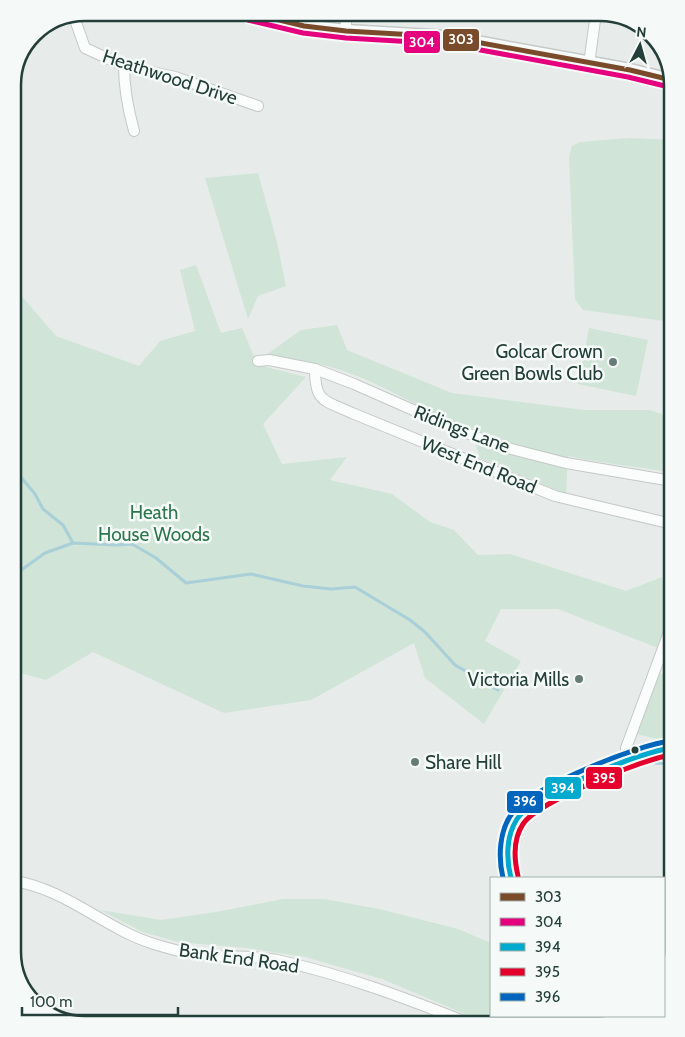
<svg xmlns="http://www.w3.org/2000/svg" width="685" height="1037" viewBox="0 0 685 1037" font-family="Cabin,sans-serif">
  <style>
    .green { fill: #d0e4d7 }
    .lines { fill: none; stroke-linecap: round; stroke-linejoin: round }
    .stream { stroke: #a9cfd8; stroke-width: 3 }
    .minor-casing { stroke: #c4c9c7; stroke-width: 12 }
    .tertiary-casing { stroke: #c4c9c7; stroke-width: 15 }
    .minor { stroke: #fbfcfc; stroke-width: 10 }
    .tertiary { stroke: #fbfcfc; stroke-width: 12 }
    .bus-1-casing { stroke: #f5faf8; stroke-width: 9 }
    .bus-2-casing { stroke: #f5faf8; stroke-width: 9 }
    .bus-3-casing { stroke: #f5faf8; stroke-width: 9 }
    .bus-4-casing { stroke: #f5faf8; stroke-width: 9 }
    .bus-5-casing { stroke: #f5faf8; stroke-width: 9 }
    .bus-1 { stroke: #7a4b2a; stroke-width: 5 }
    .bus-2 { stroke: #e5007d; stroke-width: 5 }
    .bus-3 { stroke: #00a9ce; stroke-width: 5 }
    .bus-4 { stroke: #e4002b; stroke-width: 5 }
    .bus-5 { stroke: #0065bd; stroke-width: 5 }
    .poi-dot { fill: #687c77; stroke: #f5faf8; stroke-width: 2 }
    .bus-dot { fill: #243f39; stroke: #f5faf8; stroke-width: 2 }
    .labels { text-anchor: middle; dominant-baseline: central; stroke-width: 5; stroke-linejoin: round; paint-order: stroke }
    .street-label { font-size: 19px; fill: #243f39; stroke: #f5faf8 }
    .poi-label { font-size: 19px; fill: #243f39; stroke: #f5faf8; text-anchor: end }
    .park-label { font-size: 19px; fill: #2e764e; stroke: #f5faf8 }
    .rim { fill: none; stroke: #243f39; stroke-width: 2.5 }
    .line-badge { stroke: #f5faf8; stroke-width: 2 }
    .badge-label { font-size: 14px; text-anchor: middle; font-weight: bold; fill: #fff }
  </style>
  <rect width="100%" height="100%" fill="#e7ecea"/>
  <!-- green -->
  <g class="green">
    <polygon points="630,138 672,140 672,322 583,310 575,299 569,157 572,146 580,142"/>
    <polygon points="258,173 277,242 286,286 258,296 248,319 205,178"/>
    <polygon points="196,265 221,333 242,328 258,365 306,377 263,424 282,464 347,457 330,480 392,494 430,522 454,530 478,555 510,554 626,591 662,577 672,605 658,648 558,609 501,609 485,641 521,661 484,724 425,678 414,643 311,700 224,713 93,652 46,680 13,671 13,286 56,336 139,366 160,341 195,331 180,270"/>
    <path d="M337,325L347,350L452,393L584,410H650L672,418V473C638,466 603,464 568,456L566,494L480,458L472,432C435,416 400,394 362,378C332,365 299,359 266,355L301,330Z"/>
    <polygon points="589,328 648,340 636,396 578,384"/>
    <polygon points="659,673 672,676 672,742 636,734"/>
    <polygon points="283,899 324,899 379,909 458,929 491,943 491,1016 585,1016 592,1024 484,1024 458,1011 382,979 305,957 246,948 178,942 143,932 100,910 161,920 216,912"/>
  </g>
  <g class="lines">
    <!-- stream -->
    <g class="stream">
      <polyline points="13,461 14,469 35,494 43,509 63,525 73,543 116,545 132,544 156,558 186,583 251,574 303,586 331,589 355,587 410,620 425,632 455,665 498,690"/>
      <polyline points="13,576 45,553 73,543"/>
      <polyline points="655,763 672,764"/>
    </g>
    <!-- minor casing -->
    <g class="minor-casing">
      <g id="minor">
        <polyline points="74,17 85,48 124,66 175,77 258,106"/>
        <polyline points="346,31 346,13"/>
        <polyline points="589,64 596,13"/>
        <path d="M124,66C124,89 128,109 134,131"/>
        <polyline points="258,361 269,360 315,369 354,384 445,424 496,445 566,463 672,481"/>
        <path d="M315,369C315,403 324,400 352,413L555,496L672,524"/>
        <polyline points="626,763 626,748 672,624"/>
        <path d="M13,881C65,888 105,929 154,944C167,948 181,952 194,954C221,959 250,954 277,960C345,975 408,999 471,1024"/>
      </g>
    </g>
    <!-- tertiary casing -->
    <g class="tertiary-casing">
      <g id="tertiary">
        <polyline points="250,13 304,26 346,31 433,36 465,40 630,70 671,80"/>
        <path d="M511,878C505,861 507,834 517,819C521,813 529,807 534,803C553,792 655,745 672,748"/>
        <polyline points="595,1016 600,1024"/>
      </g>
    </g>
    <!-- minor -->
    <use href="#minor" class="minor"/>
    <!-- tertiary -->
    <use href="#tertiary" class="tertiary"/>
    <!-- bus-1 casing -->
    <g class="bus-1-casing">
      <polyline id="bus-1" points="250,13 304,26 346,31 433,36 465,40 630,70 671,80"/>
    </g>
    <!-- bus-2 casing -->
    <g class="bus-2-casing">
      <polyline id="bus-2" points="248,20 303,33 346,38 432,43 464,47 628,77 669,87"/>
    </g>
    <!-- bus-3 casing -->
    <g class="bus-3-casing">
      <path id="bus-3" d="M511,878C506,859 506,836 517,819C533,795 642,751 672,748"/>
    </g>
    <!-- bus-4 casing -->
    <g class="bus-4-casing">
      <path id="bus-4" d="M518,876C514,859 513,839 523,824C537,802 645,758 672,755"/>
    </g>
    <!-- bus-5 casing -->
    <g class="bus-5-casing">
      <path id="bus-5" d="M503,878C498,857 499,830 513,812C533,787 639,744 671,741"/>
    </g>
    <!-- bus-1 -->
    <use href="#bus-1" class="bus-1"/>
    <!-- bus-2 -->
    <use href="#bus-2" class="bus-2"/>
    <!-- bus-3 -->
    <use href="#bus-3" class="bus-3"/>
    <!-- bus-4 -->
    <use href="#bus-4" class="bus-4"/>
    <!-- bus-5 -->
    <use href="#bus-5" class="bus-5"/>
  </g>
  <!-- markers -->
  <g class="poi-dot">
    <circle cx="613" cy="362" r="5"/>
    <circle cx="579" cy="679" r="5"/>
    <circle cx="415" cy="762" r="5"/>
  </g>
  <circle class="bus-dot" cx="635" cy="750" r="4.5"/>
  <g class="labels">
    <!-- street labels -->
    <g class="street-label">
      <text transform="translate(170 77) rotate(18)">Heathwood Drive</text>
      <text transform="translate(462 429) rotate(21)">Ridings Lane</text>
      <text transform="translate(479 465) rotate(22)">West End Road</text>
      <text transform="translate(239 958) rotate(8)">Bank End Road</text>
    </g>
    <!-- poi labels -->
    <g class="poi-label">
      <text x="603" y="351">Golcar Crown<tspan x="603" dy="22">Green Bowls Club</tspan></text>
      <text x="569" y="679">Victoria Mills</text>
      <text x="425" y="762" text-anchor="start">Share Hill</text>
    </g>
    <!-- park labels -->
    <g class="park-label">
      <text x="154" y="512">Heath<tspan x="154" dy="22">House Woods</tspan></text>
    </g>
  </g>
  <!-- crop -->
  <path d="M0 0H685V1037H0ZM85 21H600A64 64 0 0 1 664 85V952A64 64 0 0 1 600 1016H85A64 64 0 0 1 21 952V85A64 64 0 0 1 85 21Z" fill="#f5faf8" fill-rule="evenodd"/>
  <path class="rim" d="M85 21H600A64 64 0 0 1 664 85V952A64 64 0 0 1 600 1016H85A64 64 0 0 1 21 952V85A64 64 0 0 1 85 21Z"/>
  <g class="line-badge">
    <rect x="442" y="28" width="38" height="24" rx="5" fill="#7a4b2a"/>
    <rect x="403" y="30" width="38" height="24" rx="5" fill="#e5007d"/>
    <rect x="585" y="766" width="38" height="24" rx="5" fill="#e4002b"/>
    <rect x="544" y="776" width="38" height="24" rx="5" fill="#00a9ce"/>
    <rect x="506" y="790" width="38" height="24" rx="5" fill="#0065bd"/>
  </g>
  <g class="badge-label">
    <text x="461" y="44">303</text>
    <text x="422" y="47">304</text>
    <text x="604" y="783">395</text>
    <text x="563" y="793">394</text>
    <text x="525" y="806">396</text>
  </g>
  <!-- legend -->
  <rect x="490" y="877" width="175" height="140" fill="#f5faf8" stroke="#a1afac"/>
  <rect x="500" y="893" width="25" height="8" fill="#7a4b2a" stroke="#a1afac"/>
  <text x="535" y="902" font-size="15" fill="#243f39">303</text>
  <rect x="500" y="918" width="25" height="8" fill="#e5007d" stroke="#a1afac"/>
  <text x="535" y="927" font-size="15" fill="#243f39">304</text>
  <rect x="500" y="943" width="25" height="8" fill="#00a9ce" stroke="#a1afac"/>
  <text x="535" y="952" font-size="15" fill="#243f39">394</text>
  <rect x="500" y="968" width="25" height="8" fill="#e4002b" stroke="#a1afac"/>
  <text x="535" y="977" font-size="15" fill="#243f39">395</text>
  <rect x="500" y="993" width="25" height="8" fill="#0065bd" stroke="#a1afac"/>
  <text x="535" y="1002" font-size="15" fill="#243f39">396</text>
  <!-- north arrow -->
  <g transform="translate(640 45) rotate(6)" stroke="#f5faf8" stroke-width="4" paint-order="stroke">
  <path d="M0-4L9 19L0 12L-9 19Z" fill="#243f39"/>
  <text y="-8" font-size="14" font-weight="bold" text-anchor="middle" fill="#243f39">N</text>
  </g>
  <!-- scale -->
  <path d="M22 1007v8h156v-8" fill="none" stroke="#243f39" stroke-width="2.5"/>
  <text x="30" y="1007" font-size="15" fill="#243f39" stroke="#f5faf8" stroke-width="4" paint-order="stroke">100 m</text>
</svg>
